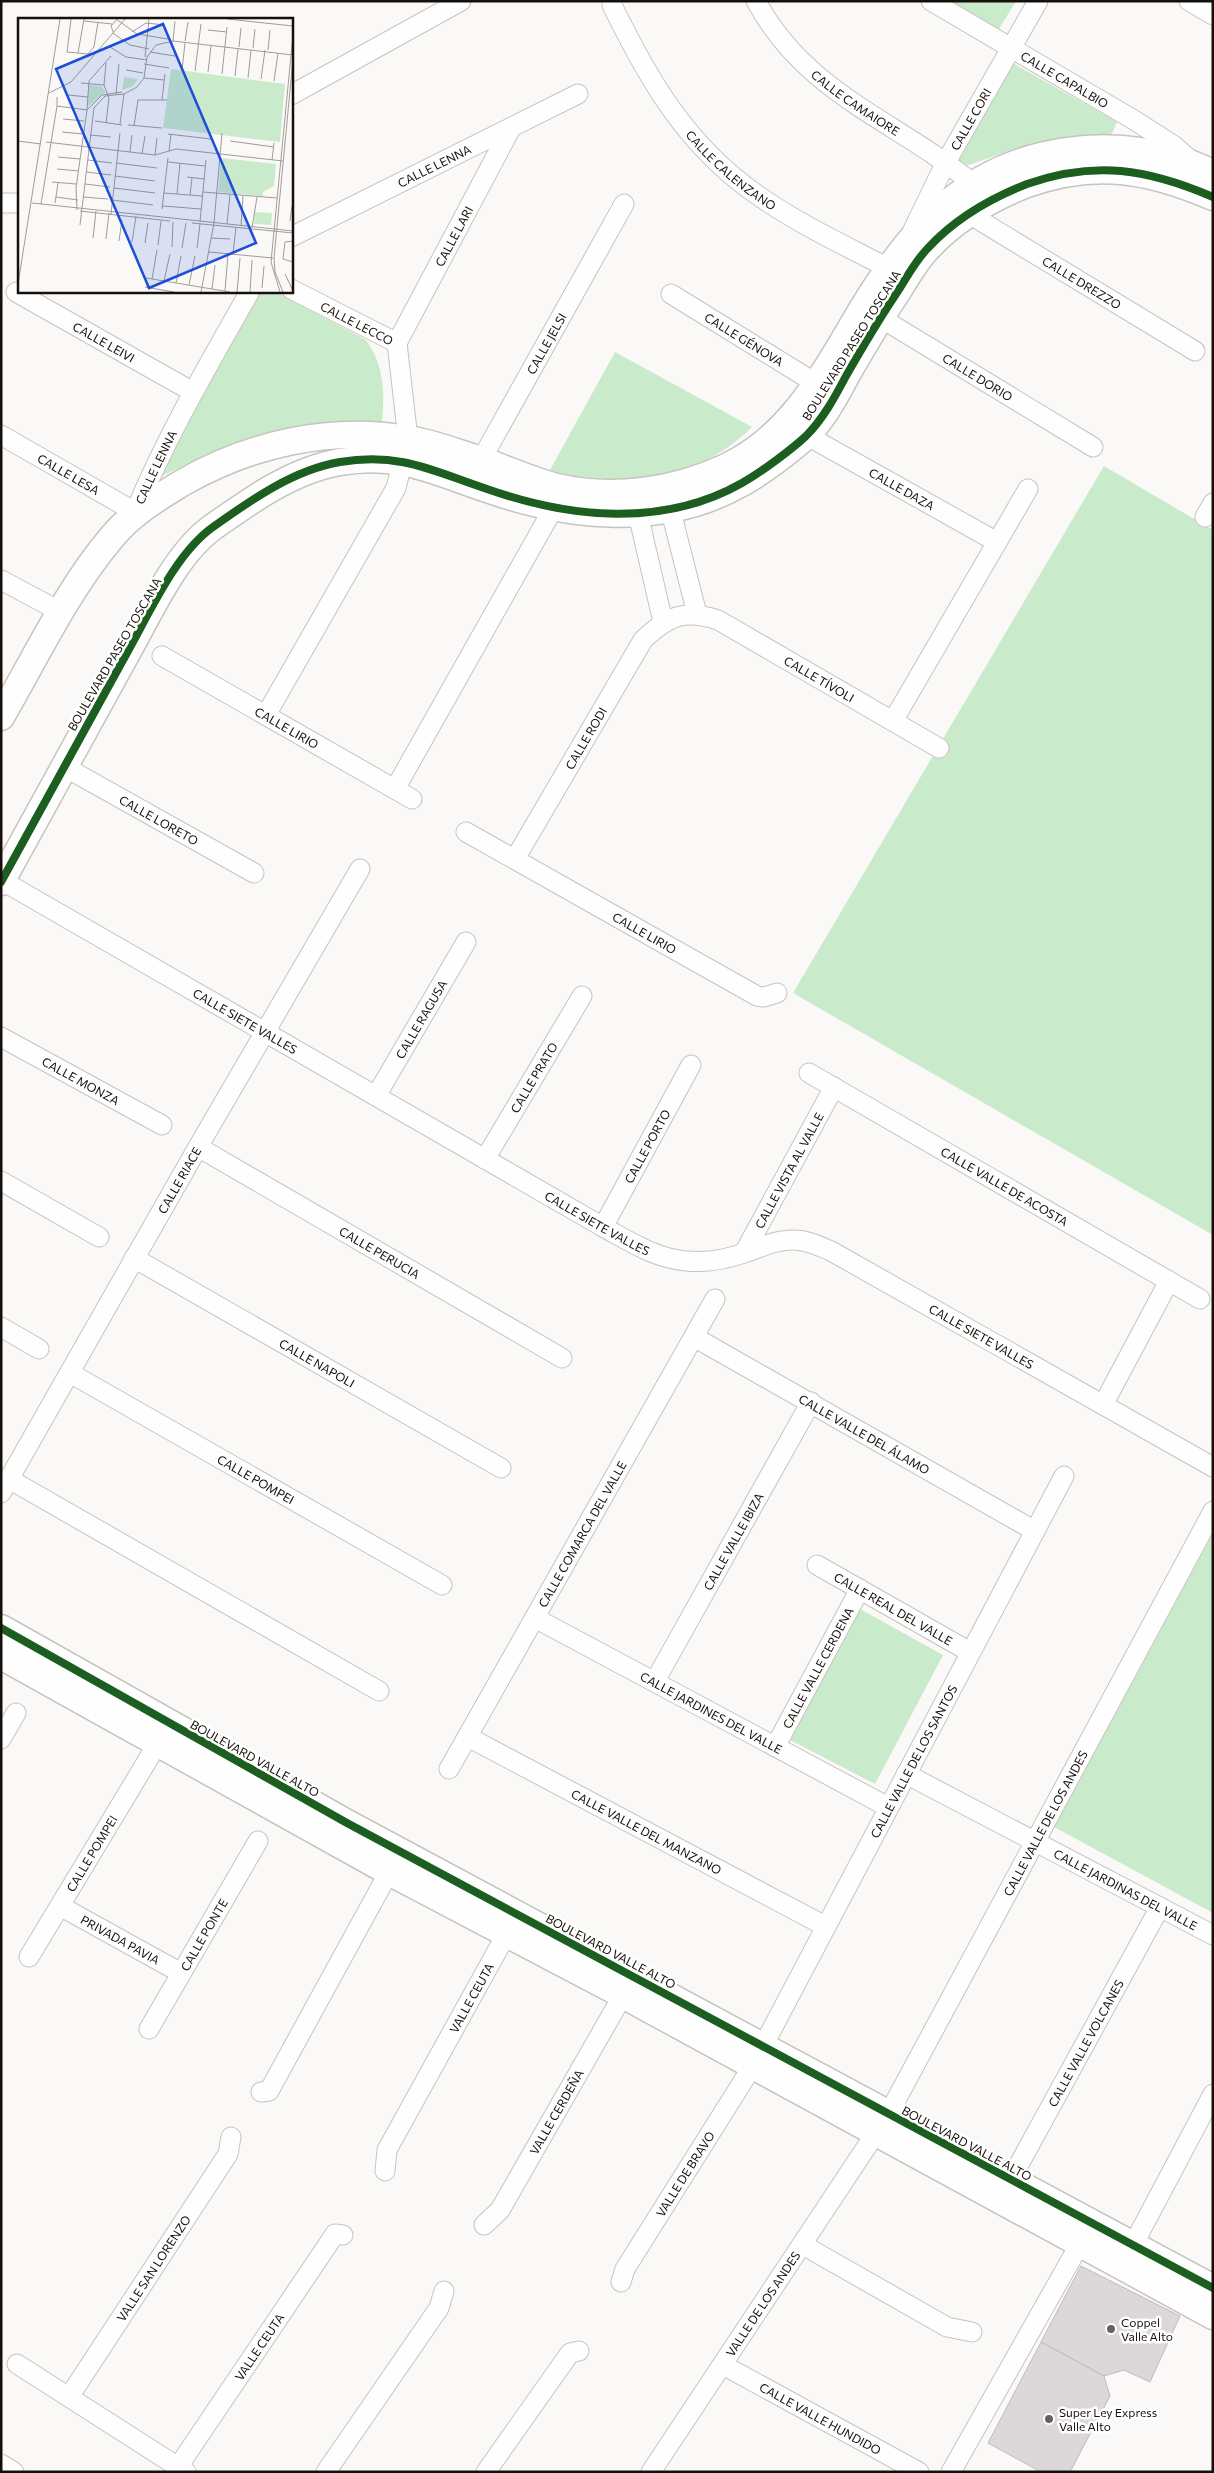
<svg xmlns="http://www.w3.org/2000/svg" width="1214" height="2473" viewBox="0 0 1214 2473" font-family="Commissioner,sans-serif">
  <style>
    .green { fill: #caebcb }
    .building { fill: #dcd7d9; stroke: #bfbbbd }
    .lines { fill: none; stroke-linecap: round; stroke-linejoin: round }
    .street-casing { stroke: #c7c3bf; stroke-width: 21 }
    .secondary-casing { stroke: #c7c3bf; stroke-width: 29 }
    .street { stroke: #fefefe; stroke-width: 19 }
    .secondary { stroke: #fefefe; stroke-width: 26 }
    .cycleway-casing { stroke: #fff; stroke-width: 11 }
    .cycleway { stroke: #1b5e20; stroke-width: 8 }
    .poi-dot { fill: #67625d; stroke: #fff; stroke-width: 2 }
    .labels { text-anchor: middle; dominant-baseline: central; stroke-width: 5; stroke-linejoin: round; paint-order: stroke }
    .street-label { font-size: 12px; fill: #17100a; stroke: #fff }
    .poi-label { font-size: 12px; fill: #17100a; stroke: #fff; text-anchor: start }
    .inset-road { fill: none; stroke: #a09c98; stroke-width: 1 }
    .view { fill: #1d4ed8; fill-opacity: 0.15; stroke: #1d4ed8; stroke-width: 2.5 }
    .inset-edge { fill: none; stroke: #17100a; stroke-width: 2.5 }
  </style>
  <rect width="100%" height="100%" fill="#fbf9f7"/>
  <!-- green -->
  <g class="green">
    <polygon points="951,1 1016,1 999,29"/>
    <polygon points="1009,61 1117,122 1111,136 1064,138 1014,149 958,169 952,164"/>
    <path d="M253,291H274L366,340C384,364 385,393 382,422C330,421 281,427 232,444C207,453 182,467 158,478Z"/>
    <path d="M615,352L752,427C701,479 617,492 550,470Z"/>
    <polygon points="1104,466 1213,530 1213,1235 793,993"/>
    <polygon points="1213,1533 1213,1913 1054,1827"/>
    <polygon points="860,1609 943,1655 875,1784 788,1739"/>
  </g>
  <!-- building -->
  <g class="building">
    <polygon points="1081,2266 1180,2316 1150,2382 1124,2370 1104,2376 1041,2342"/>
    <polygon points="1041,2342 1104,2376 1110,2396 1070,2472 1041,2472 988,2443"/>
  </g>
  <g class="lines">
    <!-- street casing -->
    <g class="street-casing">
      <g id="street">
        <path id="s1" d="M756,1C807,95 896,120 973,184"/>
        <path id="s2" d="M931,1L1134,120L1173,145L1189,159"/>
        <polyline points="1189,1 1213,15"/>
        <path id="s3" d="M612,5C648,79 686,145 756,194C801,226 851,248 899,274"/>
        <polyline points="291,95 461,1"/>
        <polyline points="1,203 19,203"/>
        <path id="s4" d="M969,214L1195,351"/>
        <path id="s5" d="M913,230L946,162L1038,1"/>
        <path id="s6" d="M291,237L578,94"/>
        <path id="s7" d="M16,292L193,392"/>
        <path id="s8" d="M671,294L817,384"/>
        <path id="s9" d="M871,312L1093,447"/>
        <path id="s10" d="M397,343L511,128"/>
        <path id="s11" d="M1,435L135,512C167,435 209,364 250,291"/>
        <path id="s12" d="M806,435L997,542"/>
        <path id="s13" d="M475,471L624,204"/>
        <polyline points="667,496 697,614"/>
        <polyline points="635,501 663,622"/>
        <polyline points="1205,517 1213,503"/>
        <polyline points="1,580 61,612"/>
        <path id="s14" d="M162,656L412,799"/>
        <polyline points="266,715 396,488 408,439 397,343 291,289"/>
        <polyline points="893,721 1028,489"/>
        <path id="s15" d="M63,766L254,873"/>
        <polyline points="395,789 553,509"/>
        <path id="s16" d="M466,832L757,996L764,997L777,993"/>
        <path id="s17" d="M515,859L643,640C668,616 684,609 718,620L939,748"/>
        <path id="s18" d="M1,880L603,1227C629,1241 656,1259 687,1261C707,1263 728,1259 747,1252C762,1247 778,1239 794,1240C807,1240 819,1246 831,1251L1213,1467"/>
        <path id="s19" d="M1,1037L162,1125"/>
        <path id="s20" d="M809,1073L1200,1299"/>
        <path id="s21" d="M376,1096L466,942"/>
        <path id="s22" d="M198,1147L562,1358"/>
        <path id="s23" d="M485,1159L582,996"/>
        <polyline points="1,1181 99,1237"/>
        <path id="s24" d="M603,1227L691,1065"/>
        <path id="s25" d="M744,1253L834,1087"/>
        <path id="s26" d="M134,1258L501,1468"/>
        <polyline points="1,1327 39,1349"/>
        <path id="s27" d="M694,1337L1035,1531"/>
        <path id="s28" d="M70,1373L442,1585"/>
        <polyline points="1103,1405 1169,1281"/>
        <polyline points="9,1479 379,1691"/>
        <path id="s29" d="M1,1493L198,1147L360,869"/>
        <path id="s30" d="M817,1565L970,1652"/>
        <path id="s31" d="M535,1618L888,1807"/>
        <path id="s32" d="M655,1681L811,1402"/>
        <path id="s33" d="M468,1737L825,1926"/>
        <polyline points="1,1739 16,1713"/>
        <path id="s34" d="M775,1747L860,1589"/>
        <path id="s35" d="M449,1769L715,1299"/>
        <path id="s36" d="M906,1774L1213,1935"/>
        <path id="s37" d="M60,1906L181,1973"/>
        <path id="s38" d="M29,1957L164,1733"/>
        <path id="s39" d="M149,2029L258,1841"/>
        <path id="s40" d="M763,2046L1064,1476"/>
        <polyline points="261,2092 269,2091 389,1872"/>
        <path id="s41" d="M385,2171L387,2150L507,1933"/>
        <path id="s42" d="M1011,2179L1160,1907"/>
        <path id="s43" d="M484,2225L500,2210L623,1995"/>
        <polyline points="803,2245 947,2327 972,2332"/>
        <polyline points="1133,2245 1213,2094"/>
        <path id="s44" d="M621,2282L625,2269L752,2067"/>
        <polyline points="17,2364 186,2472"/>
        <path id="s45" d="M723,2365L919,2472"/>
        <path id="s46" d="M69,2397L228,2154L231,2137"/>
        <polyline points="1,2464 14,2472"/>
        <path id="s47" d="M178,2467L335,2234L343,2235"/>
        <polyline points="326,2472 439,2308 444,2291"/>
        <polyline points="486,2472 570,2353 579,2351"/>
        <path id="s48" d="M651,2472L889,2113L1213,1511"/>
        <polyline points="951,2472 1086,2233"/>
      </g>
    </g>
    <!-- secondary casing -->
    <g class="secondary-casing">
      <g id="secondary">
        <path d="M1,717C36,657 67,590 112,537C132,513 156,499 182,483C250,444 329,426 407,439C429,442 450,450 472,457C500,466 527,479 557,487C612,500 675,491 726,467C792,436 825,371 861,311C910,229 967,165 1066,151C1116,144 1168,151 1213,173"/>
        <path d="M1,882C43,805 85,728 128,651C150,612 176,553 213,527C251,500 293,470 340,462C400,452 433,471 487,489C569,518 663,528 742,483C760,473 791,450 806,436C823,419 835,397 846,376C862,348 878,321 896,294C906,279 915,261 928,248C955,219 991,198 1027,184C1095,160 1148,169 1213,197"/>
        <polyline points="1,1628 347,1823 1213,2288"/>
        <polyline points="1,1656 389,1872 623,1995 1213,2316"/>
      </g>
    </g>
    <!-- street -->
    <use href="#street" class="street"/>
    <!-- secondary -->
    <use href="#secondary" class="secondary"/>
    <!-- cycleway casing -->
    <g class="cycleway-casing">
      <g id="cycleway">
        <path d="M1,882C43,805 85,728 128,651C150,612 176,553 213,527C251,500 293,470 340,462C400,452 433,471 487,489C569,518 663,528 742,483C760,473 791,450 806,436C823,419 835,397 846,376C862,348 878,321 896,294C906,279 915,261 928,248C955,219 991,198 1027,184C1095,160 1148,169 1213,197"/>
        <polyline points="1,1628 347,1823 1213,2288"/>
      </g>
    </g>
    <!-- cycleway -->
    <use href="#cycleway" class="cycleway"/>
  </g>
  <!-- markers -->
  <g class="poi-dot">
    <circle cx="1111" cy="2329" r="5"/>
    <circle cx="1049" cy="2419" r="5"/>
  </g>
  <g class="labels">
    <!-- street labels -->
    <g class="street-label">
      <text stroke="none"><textPath href="#s2" startOffset="155">CALLE CAPALBIO</textPath></text>
      <text stroke="none"><textPath href="#s1" startOffset="144">CALLE CAMAIORE</textPath></text>
      <text stroke="none"><textPath href="#s5" startOffset="125">CALLE CORI</textPath></text>
      <text stroke="none"><textPath href="#s6" startOffset="160">CALLE LENNA</textPath></text>
      <text stroke="none"><textPath href="#s3" startOffset="206">CALLE CALENZANO</textPath></text>
      <text stroke="none"><textPath href="#s10" startOffset="121">CALLE LARI</textPath></text>
      <text stroke="none"><textPath href="#s4" startOffset="132">CALLE DREZZO</textPath></text>
      <text transform="translate(357 323) rotate(27)">CALLE LECCO</text>
      <text stroke="none"><textPath href="#s8" startOffset="86">CALLE GÉNOVA</textPath></text>
      <text stroke="none"><textPath href="#s7" startOffset="101">CALLE LEIVI</textPath></text>
      <text stroke="none"><textPath href="#s13" startOffset="146">CALLE JELSI</textPath></text>
      <text transform="translate(851 345) rotate(-58)">BOULEVARD PASEO TOSCANA</text>
      <text stroke="none"><textPath href="#s9" startOffset="125">CALLE DORIO</textPath></text>
      <text stroke="none"><textPath href="#s11" startOffset="204">CALLE LENNA</textPath></text>
      <text stroke="none"><textPath href="#s11" startOffset="78">CALLE LESA</textPath></text>
      <text stroke="none"><textPath href="#s12" startOffset="110">CALLE DAZA</textPath></text>
      <text transform="translate(114 654) rotate(-60)">BOULEVARD PASEO TOSCANA</text>
      <text stroke="none"><textPath href="#s17" startOffset="454">CALLE TÍVOLI</textPath></text>
      <text stroke="none"><textPath href="#s14" startOffset="144">CALLE LIRIO</textPath></text>
      <text stroke="none"><textPath href="#s17" startOffset="140">CALLE RODI</textPath></text>
      <text stroke="none"><textPath href="#s15" startOffset="110">CALLE LORETO</textPath></text>
      <text stroke="none"><textPath href="#s16" startOffset="205">CALLE LIRIO</textPath></text>
      <text stroke="none"><textPath href="#s21" startOffset="89">CALLE RAGUSA</textPath></text>
      <text stroke="none"><textPath href="#s18" startOffset="282">CALLE SIETE VALLES</textPath></text>
      <text stroke="none"><textPath href="#s23" startOffset="95">CALLE PRATO</textPath></text>
      <text stroke="none"><textPath href="#s19" startOffset="91">CALLE MONZA</textPath></text>
      <text stroke="none"><textPath href="#s24" startOffset="92">CALLE PORTO</textPath></text>
      <text stroke="none"><textPath href="#s25" startOffset="94">CALLE VISTA AL VALLE</textPath></text>
      <text stroke="none"><textPath href="#s29" startOffset="360">CALLE RIACE</textPath></text>
      <text stroke="none"><textPath href="#s20" startOffset="226">CALLE VALLE DE ACOSTA</textPath></text>
      <text stroke="none"><textPath href="#s18" startOffset="688">CALLE SIETE VALLES</textPath></text>
      <text stroke="none"><textPath href="#s22" startOffset="210">CALLE PERUCIA</textPath></text>
      <text stroke="none"><textPath href="#s18" startOffset="1108">CALLE SIETE VALLES</textPath></text>
      <text stroke="none"><textPath href="#s26" startOffset="211">CALLE NAPOLI</textPath></text>
      <text stroke="none"><textPath href="#s27" startOffset="196">CALLE VALLE DEL ÁLAMO</textPath></text>
      <text stroke="none"><textPath href="#s28" startOffset="214">CALLE POMPEI</textPath></text>
      <text stroke="none"><textPath href="#s35" startOffset="270">CALLE COMARCA DEL VALLE</textPath></text>
      <text stroke="none"><textPath href="#s32" startOffset="160">CALLE VALLE IBIZA</textPath></text>
      <text stroke="none"><textPath href="#s30" startOffset="88">CALLE REAL DEL VALLE</textPath></text>
      <text stroke="none"><textPath href="#s34" startOffset="90">CALLE VALLE CERDENA</textPath></text>
      <text stroke="none"><textPath href="#s31" startOffset="200">CALLE JARDINES DEL VALLE</textPath></text>
      <text transform="translate(255 1758) rotate(29)">BOULEVARD VALLE ALTO</text>
      <text stroke="none"><textPath href="#s40" startOffset="322">CALLE VALLE DE LOS SANTOS</textPath></text>
      <text stroke="none"><textPath href="#s48" startOffset="760">CALLE VALLE DE LOS ANDES</textPath></text>
      <text stroke="none"><textPath href="#s33" startOffset="202">CALLE VALLE DEL MANZANO</textPath></text>
      <text stroke="none"><textPath href="#s38" startOffset="121">CALLE POMPEI</textPath></text>
      <text stroke="none"><textPath href="#s36" startOffset="248">CALLE JARDINAS DEL VALLE</textPath></text>
      <text stroke="none"><textPath href="#s39" startOffset="109">CALLE PONTE</textPath></text>
      <text stroke="none"><textPath href="#s37" startOffset="69">PRIVADA PAVIA</textPath></text>
      <text transform="translate(611 1951) rotate(28)">BOULEVARD VALLE ALTO</text>
      <text stroke="none"><textPath href="#s41" startOffset="195">VALLE CEUTA</textPath></text>
      <text stroke="none"><textPath href="#s42" startOffset="155">CALLE VALLE VOLCANES</textPath></text>
      <text stroke="none"><textPath href="#s43" startOffset="135">VALLE CERDEÑA</textPath></text>
      <text transform="translate(967 2143) rotate(28)">BOULEVARD VALLE ALTO</text>
      <text stroke="none"><textPath href="#s44" startOffset="126">VALLE DE BRAVO</textPath></text>
      <text stroke="none"><textPath href="#s46" startOffset="154">VALLE SAN LORENZO</textPath></text>
      <text stroke="none"><textPath href="#s48" startOffset="202">VALLE DE LOS ANDES</textPath></text>
      <text stroke="none"><textPath href="#s47" startOffset="145">VALLE CEUTA</textPath></text>
      <text stroke="none"><textPath href="#s45" startOffset="111">CALLE VALLE HUNDIDO</textPath></text>
    </g>
    <!-- poi labels -->
    <g class="poi-label">
      <text x="1121" y="2322">Coppel<tspan x="1121" dy="14">Valle Alto</tspan></text>
      <text x="1059" y="2412">Super Ley Express<tspan x="1059" dy="14">Valle Alto</tspan></text>
    </g>
  </g>
  <!-- overview -->
  <g transform="translate(18 18)">
    <rect width="275" height="275" fill="#fbf9f7"/>
    <path d="M153,51L267,66L262,124L145,110ZM106,59L120,61L115,68L104,72ZM71,67L83,68L88,74L70,88ZM203,140L258,146L256,168L245,174V178L200,174ZM237,194L254,195L253,207L236,206Z" fill="#caebcb"/>
    <path class="inset-road" d="M53,1L49,34L70,36L76,29L80,4M98,1L119,16L150,21M99,1L93,8L96,16L112,27L131,31M209,1L275,8M66,3L94,6M190,12L209,14M114,14L128,5L147,7M155,23L157,3M167,23L170,4M92,29L108,39L129,42M221,29L223,10M235,30L237,11M250,32L252,12M132,34L157,38M60,35L66,1M127,39L131,1M126,46L151,50M108,52L125,55M164,52L167,25M177,53L183,6M190,54L193,28M204,56L209,9M217,58L220,31M126,60L146,62M230,60L233,32M243,61L247,32M256,63L260,35M63,65L86,67L91,80L88,105M86,67L88,45M31,75L53,64L107,1M98,76L101,46M50,77L70,79M39,79V88L69,92L71,63L93,38M120,82H149M144,82L147,56M45,101L66,103M77,103L104,107M102,106L106,76M110,107L144,110M116,108L120,82M44,114L65,116M150,116L193,121M72,117L93,119M0,123L23,126M212,123L256,129M28,124L137,137L158,131L265,143M151,133L153,116M112,134L114,117M124,136L127,118M137,137L139,120M40,139L62,141M70,142L94,145M254,142L256,125M150,144L187,148M98,145L139,150M39,151L61,153M68,154L93,157M97,158L137,163M169,159L186,161M34,164L58,166M67,166L92,169M96,170L137,175M185,174L259,180M146,175L184,178M159,176L162,145M172,177L174,160M38,179L60,182M65,179L90,181M94,182L135,187M14,185L275,213M37,185L40,165M23,186L39,88M145,188L183,191M144,191L150,140M59,192L58,170L69,92L84,77L104,74M62,193L152,203M93,196L102,115M272,203L274,188M182,204L188,142M174,205L275,215M209,206L212,177M62,207L76,90L87,78L106,76L119,69L126,60L129,39L138,27L155,23L275,37M223,208L225,178M234,210L239,179M75,220L78,193M193,220L212,221M88,221L91,195M101,223L104,202M275,223L267,224L265,241L275,244M114,224L118,198M127,225L130,205M140,227L143,203M154,229L155,204M164,230L168,205M179,230L182,206M191,234L255,240M215,236L218,209M267,256L275,273M128,260L212,274M134,261L139,232M146,263L152,236M158,265L163,238M0,266L42,1M171,267L177,238M127,269L156,274M244,270L246,248M194,271L197,247M207,273L210,236M183,274L196,205L204,115M219,274L222,240M232,274L234,242M262,274L253,244L275,17M265,274L257,254L256,240L275,41"/>
    <path class="view" d="M145,6L238,225L131,270L38,51Z"/>
    <rect width="275" height="275" class="inset-edge"/>
  </g>
  <!-- border -->
  <rect width="1214" height="2473" fill="none" stroke="#17100a" stroke-width="5"/>
</svg>
